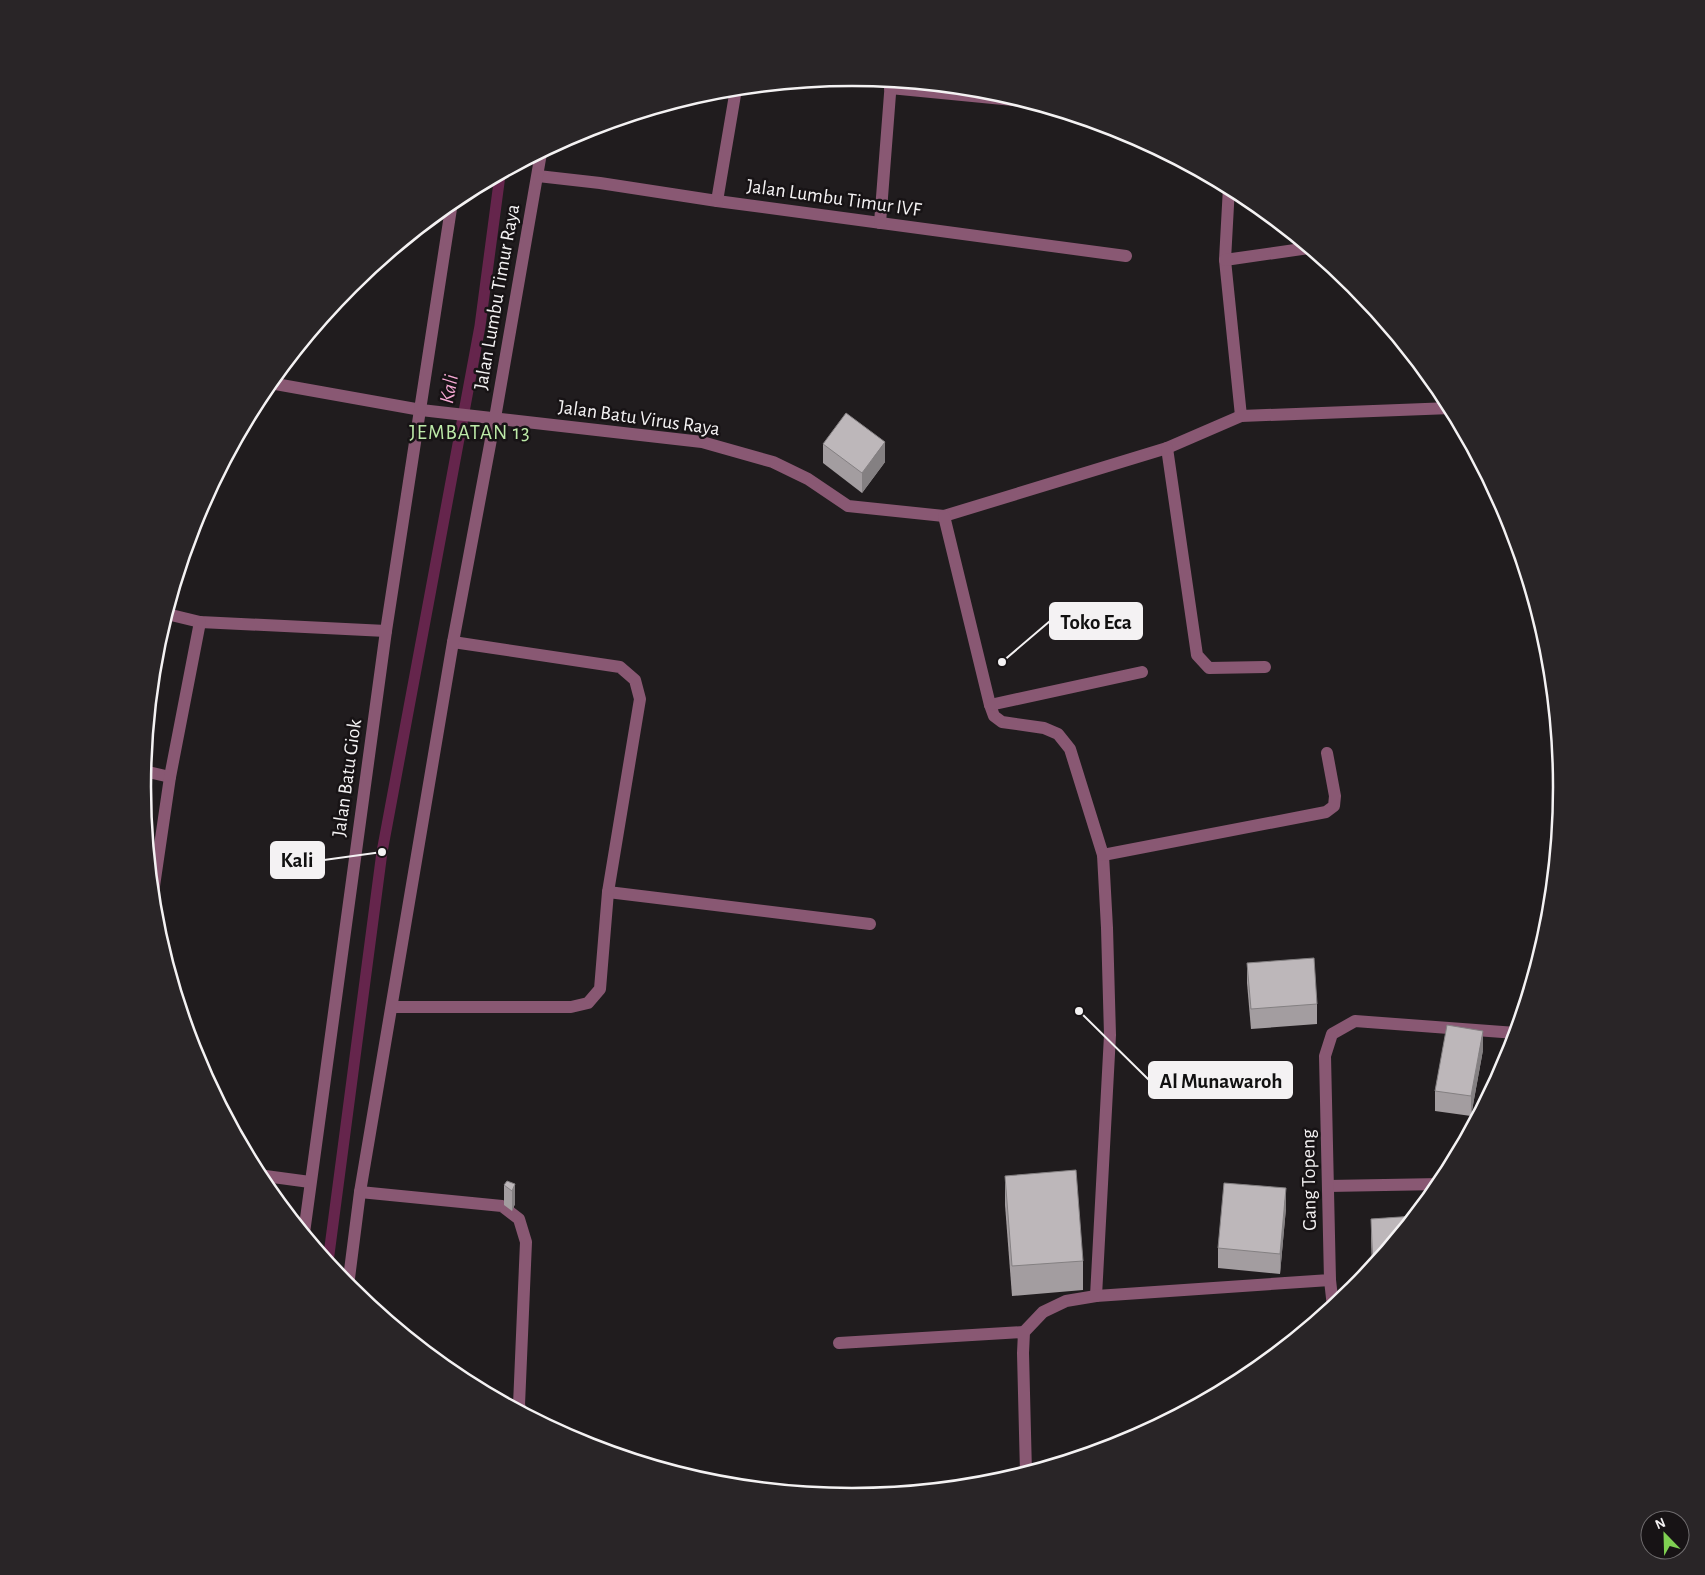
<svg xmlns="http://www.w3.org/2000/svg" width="1705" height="1575" viewBox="0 0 1705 1575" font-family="'Alegreya Sans',sans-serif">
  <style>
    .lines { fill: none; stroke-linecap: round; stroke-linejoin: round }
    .stream { stroke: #65254c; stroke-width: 11 }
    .path { stroke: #656163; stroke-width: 3; stroke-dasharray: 2.5 4; stroke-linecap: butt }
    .minor { stroke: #895873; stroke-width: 12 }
    .wall { fill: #a39da0 }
    .shaded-wall { fill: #848082 }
    .building { fill: #bdb7ba; stroke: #848082 }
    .labels { text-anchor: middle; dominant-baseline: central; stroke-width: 5; stroke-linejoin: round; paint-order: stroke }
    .street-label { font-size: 20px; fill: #f4f2f3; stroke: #171315 }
    .water-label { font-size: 21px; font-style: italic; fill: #f7a9d4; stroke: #171315 }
    .neighbourhood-label { font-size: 21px; letter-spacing: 1px; fill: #bdeaa8; stroke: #171315 }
    .rim { fill: none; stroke: #f4f2f3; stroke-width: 2.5 }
    .leader { fill: none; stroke: #f4f2f3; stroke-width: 2 }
    .callout-dot { fill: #f4f2f3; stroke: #171315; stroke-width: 2 }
    .callout { fill: #f4f2f3; stroke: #f4f2f3; stroke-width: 2 }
    .callout-label { font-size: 21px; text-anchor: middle; font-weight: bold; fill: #111 }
  </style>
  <rect width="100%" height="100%" fill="#201c1e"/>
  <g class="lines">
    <!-- stream -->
    <polyline class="stream" points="328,1262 382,852 480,326 500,175"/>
    <!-- path -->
    <polyline class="path" points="1541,630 1557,736"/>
    <!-- minor -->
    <g class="minor">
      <polyline points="890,88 1024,101"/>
      <polyline points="538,176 600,183 717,201 1126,256"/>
      <polyline points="1229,187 1225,260 1241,416"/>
      <polyline points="717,201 736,89"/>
      <polyline points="880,223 891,81"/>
      <polyline points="1225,260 1309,248"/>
      <polyline points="270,383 421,410 702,442 773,462 808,479 848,506 944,516 1167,448 1241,416 1451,408"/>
      <polyline points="1167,448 1197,655 1209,668 1265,667"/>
      <polyline points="944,516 990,705 994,716 1002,722 1044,728 1058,734 1070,749 1103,855 1107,928 1110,1035 1096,1296"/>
      <polyline points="167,614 200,622 386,631"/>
      <polyline points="990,705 1142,672"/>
      <polyline points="144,771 170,777"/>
      <polyline points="1103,855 1326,812 1334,806 1335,796 1327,753"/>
      <polyline points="608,892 870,924"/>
      <polyline points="153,893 170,777 200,622"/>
      <polyline points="392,1007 571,1007 588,1003 600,989 608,892 640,699 635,680 620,667 453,642"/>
      <polyline points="258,1175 310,1182"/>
      <polyline points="1328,1186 1441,1184"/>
      <polyline points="360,1192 502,1206 519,1219 526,1242 519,1405 521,1411"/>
      <polyline points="304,1233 386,631 452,202"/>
      <polyline points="1330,1280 1333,1307"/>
      <polyline points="348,1286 360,1192 453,642 495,418 541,153"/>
      <polyline points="839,1343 1024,1332"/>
      <polyline points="1026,1473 1023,1353 1024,1332 1043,1312 1066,1301 1096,1296 1330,1280 1325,1056 1332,1034 1355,1021 1516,1033"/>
    </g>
  </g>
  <!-- wall -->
  <g class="wall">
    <polygon points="823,444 885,462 862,493 823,463"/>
    <polygon points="1247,963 1317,1004 1317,1024 1251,1029 1247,983"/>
    <polygon points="1483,1050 1471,1116 1435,1111 1435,1091"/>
    <polygon points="1005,1176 1083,1261 1083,1290 1012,1296 1005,1205"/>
    <polygon points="515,1184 515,1204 512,1211 504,1205 504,1185"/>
    <polygon points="1286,1208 1280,1274 1218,1268 1218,1248"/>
    <polygon points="1415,1216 1372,1268 1371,1239 1371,1219"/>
  </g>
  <!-- shaded-wall -->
  <g class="shaded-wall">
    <polygon points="885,442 885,462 862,493 862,473"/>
    <polygon points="1483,1031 1483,1050 1471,1116 1471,1096"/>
    <polygon points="515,1184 515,1204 512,1211 512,1191"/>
    <polygon points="1286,1188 1286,1208 1280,1274 1280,1254"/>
  </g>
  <!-- building -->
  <g class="building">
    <polygon points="846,413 885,442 862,473 823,444"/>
    <polygon points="1314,958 1317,1004 1251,1009 1247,963"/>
    <polygon points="1447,1025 1483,1031 1471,1096 1435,1091"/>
    <polygon points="1076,1170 1083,1261 1012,1266 1005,1176"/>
    <polygon points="507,1181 515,1184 512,1191 504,1185"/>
    <polygon points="1224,1183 1286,1188 1280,1254 1218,1248"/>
    <polygon points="1415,1216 1373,1267 1371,1219"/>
  </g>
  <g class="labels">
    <!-- street labels -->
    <g class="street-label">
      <text transform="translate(834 198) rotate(8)">Jalan Lumbu Timur IVF</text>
      <text transform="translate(497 297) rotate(-80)">Jalan Lumbu Timur Raya</text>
      <text transform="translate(639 418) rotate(8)">Jalan Batu Virus Raya</text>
      <text transform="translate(347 778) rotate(-82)">Jalan Batu Giok</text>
      <text transform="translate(1309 1180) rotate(-91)">Gang Topeng</text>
    </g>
    <!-- water labels -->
    <g class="water-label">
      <text transform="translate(449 389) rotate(-80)">Kali</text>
    </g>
    <!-- neighbourhood labels -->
    <g class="neighbourhood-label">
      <text x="470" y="432">JEMBATAN 13</text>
    </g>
  </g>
  <!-- crop -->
  <path d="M0 0H1705V1575H0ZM151 787a701 701 0 1 1 1402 0a701 701 0 1 1-1402 0Z" fill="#292527" fill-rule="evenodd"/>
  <path class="rim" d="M151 787a701 701 0 1 1 1402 0a701 701 0 1 1-1402 0Z"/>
  <!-- callouts -->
  <path class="leader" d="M1002 662L1050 621M382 852L324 860M1079 1011L1149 1080"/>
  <g class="callout-dot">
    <circle cx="1002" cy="662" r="5"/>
    <circle cx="382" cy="852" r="5"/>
    <circle cx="1079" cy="1011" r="5"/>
  </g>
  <g class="callout">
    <rect x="1050" y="603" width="92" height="36" rx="5"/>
    <rect x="271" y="842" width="53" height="36" rx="5"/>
    <rect x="1149" y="1062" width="143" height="36" rx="5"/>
  </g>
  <g class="callout-label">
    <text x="1096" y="629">Toko Eca</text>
    <text x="297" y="867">Kali</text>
    <text x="1221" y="1088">Al Munawaroh</text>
  </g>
  <!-- north arrow -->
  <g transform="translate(1665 1535) rotate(337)"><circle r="24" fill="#171315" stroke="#6f6c6e"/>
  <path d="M0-4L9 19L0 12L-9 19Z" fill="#7fd052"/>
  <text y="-8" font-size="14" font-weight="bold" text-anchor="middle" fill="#f4f2f3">N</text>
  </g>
</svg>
